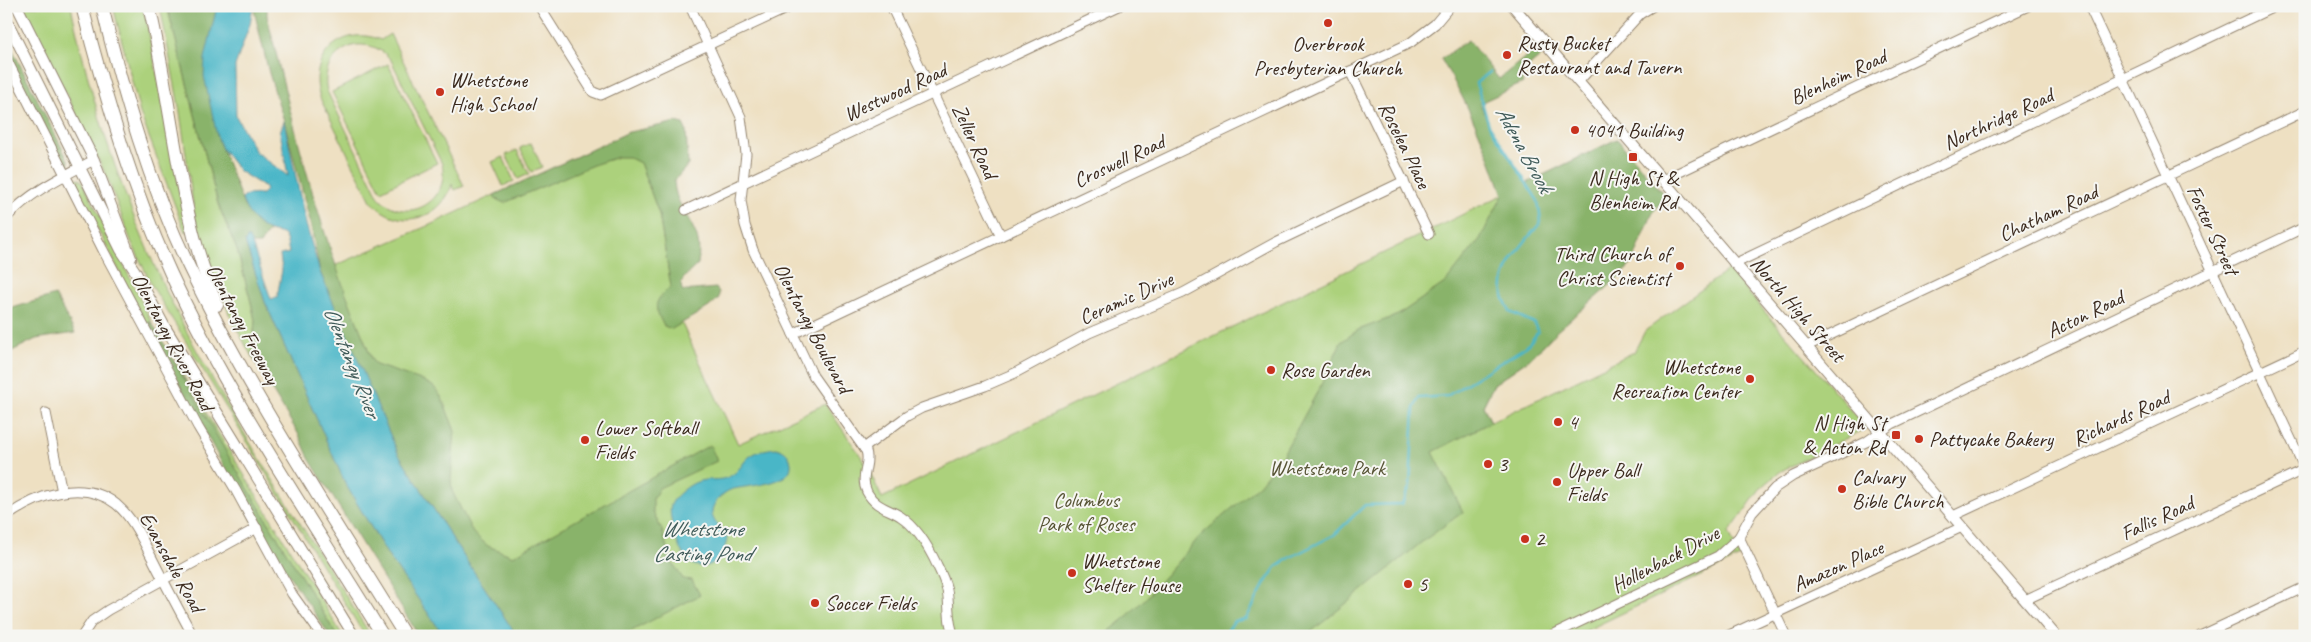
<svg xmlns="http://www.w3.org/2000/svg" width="2311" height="642" viewBox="0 0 2311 642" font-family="Caveat,sans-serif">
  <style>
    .green { fill: #acd17b; stroke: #747e4c; fill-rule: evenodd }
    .forest { fill: #89b36b; stroke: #626e44 }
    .water { fill: #4ab6c7; stroke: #427072 }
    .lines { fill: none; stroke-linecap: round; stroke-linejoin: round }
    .stream { stroke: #4ab6c7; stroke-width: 2.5 }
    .minor-casing { stroke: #948570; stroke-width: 11 }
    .major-casing { stroke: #948570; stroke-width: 12 }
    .highway-casing { stroke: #948570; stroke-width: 14 }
    .minor { stroke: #fff; stroke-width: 9 }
    .major { stroke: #fff; stroke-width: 10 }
    .highway { stroke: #fff; stroke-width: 12 }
    .poi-dot { fill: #c8321e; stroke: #f6f6f2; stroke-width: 2 }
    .labels { text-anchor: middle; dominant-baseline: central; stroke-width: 4; stroke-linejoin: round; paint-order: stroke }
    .poi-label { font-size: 21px; fill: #3b2a1e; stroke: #f6f6f2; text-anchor: start }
    .street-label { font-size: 21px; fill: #3b2a1e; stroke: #f6f6f2 }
    .park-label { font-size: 21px; fill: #575435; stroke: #f6f6f2 }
    .water-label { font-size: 22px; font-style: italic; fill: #405b59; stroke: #f6f6f2 }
  </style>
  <rect width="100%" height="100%" fill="#f6f6f2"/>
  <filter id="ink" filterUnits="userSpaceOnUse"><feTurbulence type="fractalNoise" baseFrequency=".02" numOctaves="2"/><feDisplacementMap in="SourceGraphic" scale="10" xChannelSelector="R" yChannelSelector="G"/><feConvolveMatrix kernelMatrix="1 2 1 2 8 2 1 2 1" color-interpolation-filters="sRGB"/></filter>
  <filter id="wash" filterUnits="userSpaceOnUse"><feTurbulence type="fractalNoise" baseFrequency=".0096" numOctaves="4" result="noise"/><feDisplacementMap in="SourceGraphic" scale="20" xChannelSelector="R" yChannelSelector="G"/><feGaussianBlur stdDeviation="1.12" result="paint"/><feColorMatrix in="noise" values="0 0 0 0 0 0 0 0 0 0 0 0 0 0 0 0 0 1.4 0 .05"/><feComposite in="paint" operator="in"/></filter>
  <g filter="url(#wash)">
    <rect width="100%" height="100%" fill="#eee0c2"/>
    <!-- green -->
    <g class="green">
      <path d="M23,6H71C92,107 125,206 170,299C227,414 303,526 371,636H365L152,286L131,241L107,177Z"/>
      <polygon points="113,6 144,6 144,8 188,231 185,232 140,113"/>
      <polygon points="160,6 167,6 218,204 237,250 251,302 255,320 252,357 230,316 209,265 195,218 180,112"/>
      <path d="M390,34L464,186L455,190L452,184C441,222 396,231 371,201L321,100C305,60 340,23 381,40ZM356,45C371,44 382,49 391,60L442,164C451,203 404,227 378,196L327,91C322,69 334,50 356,45Z"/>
      <polygon points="388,64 437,163 381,191 332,92"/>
      <polygon points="629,132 659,214 675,309 738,444 825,404 865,462 882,498 1617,139 1666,197 1573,246 1557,331 1531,358 1494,384 1483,406 1491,422 1634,352 1645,331 1728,270 1867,428 1781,471 1760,489 1729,533 1740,557 1575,636 517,636 341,323 320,272 432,224"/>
      <polygon points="531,143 542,167 531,172 520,148"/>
      <polygon points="517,150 529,174 518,179 506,155"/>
      <polygon points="503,157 514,181 503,186 492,162"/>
      <polygon points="78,178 83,182 152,323 149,322 147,325 74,183 74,181"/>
      <polygon points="159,336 343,636 337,636 232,462"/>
    </g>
    <!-- forest -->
    <g class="forest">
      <polygon points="167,6 217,6 217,136 244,206 253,218 269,231 260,244 252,244 248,238 245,242 265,302 346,485 389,557 444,636 419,636 310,460 299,435 252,357 255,320 251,302 237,250 218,204"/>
      <path d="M253,6H267V16C287,99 307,183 335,263C346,296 360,328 372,360L376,365L424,381L434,387L442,398L455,431L451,479L452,491L473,533L488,546L513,556L710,445L717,461L659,488L653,499V512L662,530L670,559L683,579L692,580L700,595L622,636H517L468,563L398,453L341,323L320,272L310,221L284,121L269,73Z"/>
      <polygon points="6,37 69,162 68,165 64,164 6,56"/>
      <path d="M1468,40L1499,79L1535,49L1541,56L1520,74L1523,83L1480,103L1490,127L1527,183L1617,139L1666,197L1653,212L1632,264L1608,287L1557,331L1531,358L1494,384L1483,406L1491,422L1433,452L1463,512L1422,542L1306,636H1103L1122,621L1147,597L1201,535L1259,485L1282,456L1320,387L1341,342L1358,330L1398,315L1446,282L1480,239L1503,195C1487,148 1467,101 1441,59Z"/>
      <path d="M677,122L683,124L686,130L688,165L674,181C675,203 687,213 695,232C700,243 699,253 698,264C691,272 676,280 683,291L716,288L719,292V298L709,307L672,329L664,326C653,307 653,301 671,287L659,214L640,163L628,157H618L593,165L504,203L496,199L494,195L629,132Z"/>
      <polygon points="55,295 75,333 36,339 6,354 6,310"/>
      <polygon points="148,322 152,323 232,462 337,636 330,636 257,528 147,325"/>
    </g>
    <!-- water -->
    <g class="water">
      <path d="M217,6H253L250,24L235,66L236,116L256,152L288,176L280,132L284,121L306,224L320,272L398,453L468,563L517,636H444L389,557L346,485L265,302L245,242L248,237L252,244L271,299L277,297L282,270L280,255L289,253C288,248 287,241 285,237C282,232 275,233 270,231C258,227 245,211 242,199L246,195L262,194L266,190L263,186L239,171L222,149L217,136L204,76L205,58Z"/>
      <path d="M776,448C783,450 787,452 790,459C800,488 740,484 728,491C721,495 713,503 712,511C711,521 722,529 727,537C726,554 712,573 692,564C680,559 667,517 671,505C674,497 682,491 689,486C704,476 714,482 726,478C736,474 739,469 745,461C752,452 765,449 776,448Z"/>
    </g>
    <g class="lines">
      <!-- stream -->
      <path class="stream" d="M1224,636L1234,621L1246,619L1265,583L1276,567L1291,557L1334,535L1365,505L1402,504L1410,486L1414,408L1419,398L1447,396L1527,346L1538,332L1534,323L1510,312C1508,306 1503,299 1503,294C1499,267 1526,241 1541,222L1538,201L1489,125L1476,83L1490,72"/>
    </g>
  </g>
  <g filter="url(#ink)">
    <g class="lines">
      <!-- minor casing -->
      <g class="minor-casing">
        <g id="minor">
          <polyline points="539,6 593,92 601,95 792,6"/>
          <path d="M690,6L741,117L746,154L741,200L745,225L753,250L813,376L866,451C871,464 859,476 867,492C875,507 887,508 900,516C917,527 929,548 937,565C941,573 945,582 947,590C950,606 947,621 954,636"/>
          <polyline points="891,6 1001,236"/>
          <polyline points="2089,6 2305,469"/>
          <polyline points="6,58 103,250 198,427 235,489 292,594 322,636"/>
          <polyline points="1350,71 1429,234"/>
          <polyline points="1578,82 1640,14 1653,6"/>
          <polyline points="1663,180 2028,6"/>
          <polyline points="686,210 1119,6"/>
          <path d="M6,218C31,191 62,177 94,160"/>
          <polyline points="1734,264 2276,6"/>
          <polyline points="793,334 1410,43 1435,24 1450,6"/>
          <polyline points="1807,346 2305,111"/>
          <polyline points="46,413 62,492"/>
          <polyline points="864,448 907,416 922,408 985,386 1015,373 1089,333 1183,293 1276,242 1404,181"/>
          <polyline points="1953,516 2305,351"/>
          <path d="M6,517C36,495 83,478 116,504C133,518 142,539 152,558C165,584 179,610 193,636"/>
          <polyline points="1739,537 1786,636"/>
          <polyline points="2025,600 2305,469"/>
          <polyline points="82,636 92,621 108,610 257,528"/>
          <polyline points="1550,636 1718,556 1739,537 1752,513 1775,488 1793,476 1866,442 1892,424 2305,227"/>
          <polyline points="1727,636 1962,527"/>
          <polyline points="2200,636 2305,587"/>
        </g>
      </g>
      <!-- major casing -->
      <g class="major-casing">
        <g id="major">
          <polyline points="17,6 94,160 131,258"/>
          <polyline points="1513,6 2056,636"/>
          <polyline points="6,19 121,250 135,271 165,327 354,636"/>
        </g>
      </g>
      <!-- highway casing -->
      <g class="highway-casing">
        <g id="highway">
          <path d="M82,6C105,98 132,188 171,274C230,401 310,517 383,636"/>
          <path d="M102,6C124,96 149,184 189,267C251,396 331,515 405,636"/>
          <path d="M149,6C173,106 177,210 217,305"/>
        </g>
      </g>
      <!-- minor -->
      <use href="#minor" class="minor"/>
      <!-- major -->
      <use href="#major" class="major"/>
      <!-- highway -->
      <use href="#highway" class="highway"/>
    </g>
  </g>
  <!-- markers -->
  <g class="poi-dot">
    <circle cx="1328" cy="23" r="5"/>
    <circle cx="1507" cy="55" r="5"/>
    <circle cx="440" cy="92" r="5"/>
    <circle cx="1575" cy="130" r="5"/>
    <rect x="1628" y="152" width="10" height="10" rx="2.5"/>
    <circle cx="1680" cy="266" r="5"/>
    <circle cx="1271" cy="370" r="5"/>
    <circle cx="1750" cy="379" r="5"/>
    <circle cx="1558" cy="422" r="5"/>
    <rect x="1891" y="430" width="10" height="10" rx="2.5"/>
    <circle cx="1919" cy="439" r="5"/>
    <circle cx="585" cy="440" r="5"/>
    <circle cx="1488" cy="464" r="5"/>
    <circle cx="1557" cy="482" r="5"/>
    <circle cx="1842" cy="489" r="5"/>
    <circle cx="1525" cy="539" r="5"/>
    <circle cx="1072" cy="573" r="5"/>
    <circle cx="1408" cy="584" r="5"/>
    <circle cx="815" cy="603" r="5"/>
  </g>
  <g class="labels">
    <!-- poi labels -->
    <g class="poi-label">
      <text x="1517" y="43">Rusty Bucket<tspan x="1517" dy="24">Restaurant and Tavern</tspan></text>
      <text x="1328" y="44" text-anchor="middle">Overbrook<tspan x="1328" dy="24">Presbyterian Church</tspan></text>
      <text x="450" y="80">Whetstone<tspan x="450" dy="24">High School</tspan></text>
      <text x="1585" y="130">4041 Building</text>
      <text x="1633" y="178" text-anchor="middle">N High St &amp;<tspan x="1633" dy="24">Blenheim Rd</tspan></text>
      <text x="1670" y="254" text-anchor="end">Third Church of<tspan x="1670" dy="24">Christ Scientist</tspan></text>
      <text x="1740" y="367" text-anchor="end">Whetstone<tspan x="1740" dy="24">Recreation Center</tspan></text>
      <text x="1281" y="370">Rose Garden</text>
      <text x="1568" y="422">4</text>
      <text x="1886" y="423" text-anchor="end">N High St<tspan x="1886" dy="24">&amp; Acton Rd</tspan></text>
      <text x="595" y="428">Lower Softball<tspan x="595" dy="24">Fields</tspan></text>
      <text x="1929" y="439">Pattycake Bakery</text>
      <text x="1498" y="464">3</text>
      <text x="1567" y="470">Upper Ball<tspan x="1567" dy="24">Fields</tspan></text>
      <text x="1852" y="477">Calvary<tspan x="1852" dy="24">Bible Church</tspan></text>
      <text x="1535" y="539">2</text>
      <text x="1082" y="561">Whetstone<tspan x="1082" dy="24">Shelter House</tspan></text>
      <text x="1418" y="584">5</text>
      <text x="825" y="603">Soccer Fields</text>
    </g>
    <!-- street labels -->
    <g class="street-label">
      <text transform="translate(1838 77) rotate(-25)">Blenheim Road</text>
      <text transform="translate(895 92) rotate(-25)">Westwood Road</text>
      <text transform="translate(1998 119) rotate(-25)">Northridge Road</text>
      <text transform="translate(975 141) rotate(65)">Zeller Road</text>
      <text transform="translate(1405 145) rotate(64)">Roselea Place</text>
      <text transform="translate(1119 161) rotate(-25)">Croswell Road</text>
      <text transform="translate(2048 213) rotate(-25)">Chatham Road</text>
      <text transform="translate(2213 230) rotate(65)">Foster Street</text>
      <text transform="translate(1126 298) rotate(-24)">Ceramic Drive</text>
      <text transform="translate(1798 309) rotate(49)">North High Street</text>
      <text transform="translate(2085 314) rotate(-26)">Acton Road</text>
      <text transform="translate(243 324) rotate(62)">Olentangy Freeway</text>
      <text transform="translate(813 328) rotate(62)">Olentangy Boulevard</text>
      <text transform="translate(173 342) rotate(62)">Olentangy River Road</text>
      <text transform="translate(2121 418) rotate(-25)">Richards Road</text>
      <text transform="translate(2157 518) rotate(-25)">Fallis Road</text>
      <text transform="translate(1665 559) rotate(-28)">Hollenback Drive</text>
      <text transform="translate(172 562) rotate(61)">Evansdale Road</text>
      <text transform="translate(1838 566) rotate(-24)">Amazon Place</text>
    </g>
    <!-- park labels -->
    <g class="park-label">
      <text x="1327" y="468">Whetstone Park</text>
      <text x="1086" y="500">Columbus<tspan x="1086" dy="24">Park of Roses</tspan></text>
    </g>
    <!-- water labels -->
    <g class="water-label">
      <text transform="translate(1524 149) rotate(61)">Adena Brook</text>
      <text transform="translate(352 362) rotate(68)">Olentangy River</text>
      <text x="702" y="529">Whetstone<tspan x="702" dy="25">Casting Pond</tspan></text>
    </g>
  </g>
  <!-- margin -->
  <rect width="2311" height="642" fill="none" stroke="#f6f6f2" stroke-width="25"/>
</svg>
